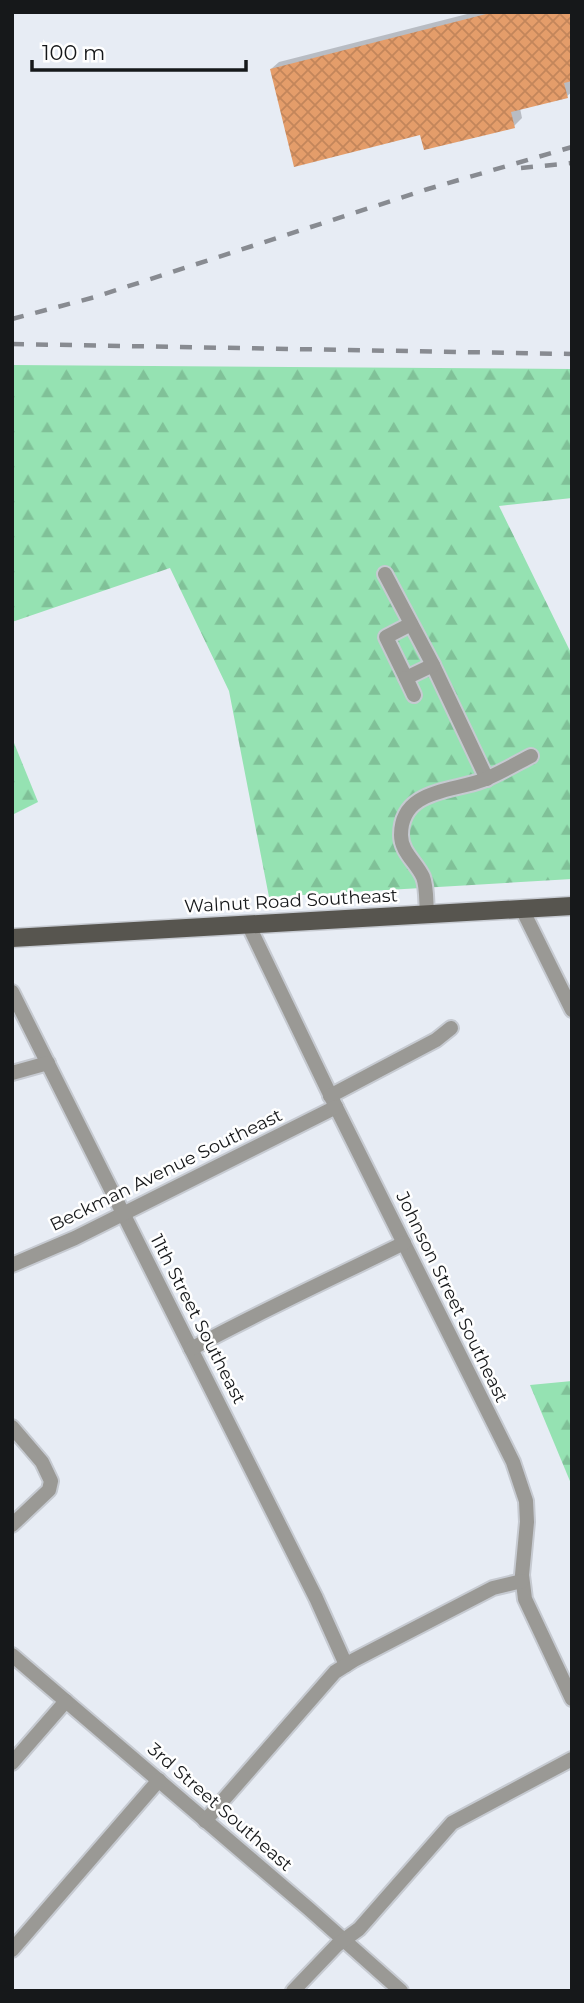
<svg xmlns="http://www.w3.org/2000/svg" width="584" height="2003" viewBox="0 0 584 2003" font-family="Montserrat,sans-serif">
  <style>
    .forest { fill: url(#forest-firs) }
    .shadow { fill: #0003 }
    .building { fill: url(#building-cross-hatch) }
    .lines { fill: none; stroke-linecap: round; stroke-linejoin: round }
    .minor-casing { stroke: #c6cad1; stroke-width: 18 }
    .major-casing { stroke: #c6cad1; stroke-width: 21 }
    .minor { stroke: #9a9995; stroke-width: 14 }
    .major { stroke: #57554f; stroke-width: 18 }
    .rail { stroke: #888b91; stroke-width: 4.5; stroke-dasharray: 12 12; stroke-linecap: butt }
    .labels { text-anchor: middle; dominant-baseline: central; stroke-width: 5; stroke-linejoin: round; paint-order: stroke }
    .street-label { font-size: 18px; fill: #16181a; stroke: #fff }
  </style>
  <defs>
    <pattern id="forest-firs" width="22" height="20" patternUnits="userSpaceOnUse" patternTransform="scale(1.75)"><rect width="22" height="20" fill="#95e2b2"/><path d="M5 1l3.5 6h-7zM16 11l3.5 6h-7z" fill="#80c198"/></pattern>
    <pattern id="building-cross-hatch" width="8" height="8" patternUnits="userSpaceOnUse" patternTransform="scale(1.75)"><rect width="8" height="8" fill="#e49d6a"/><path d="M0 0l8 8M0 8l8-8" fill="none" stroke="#c3865b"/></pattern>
  </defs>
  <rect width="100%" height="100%" fill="#e7ecf4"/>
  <!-- forest -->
  <g class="forest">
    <polygon points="12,365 572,369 572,498 499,506 572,655 572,879 269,897 229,691 170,568 12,622"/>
    <polygon points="12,738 38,802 12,815"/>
    <polygon points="572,1381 572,1486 530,1385"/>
  </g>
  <!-- shadow -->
  <polygon class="shadow" points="475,12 572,12 572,92 567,96 520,108 522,118 514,126 421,133 271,69 279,62"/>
  <!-- building -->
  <polygon class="building" points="494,12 572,12 572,81 564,83 568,98 511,112 515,128 424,150 420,135 294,167 270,69"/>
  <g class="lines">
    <!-- minor casing -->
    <g class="minor-casing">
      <g id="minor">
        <polyline points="385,574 433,665 487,779"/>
        <polyline points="411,624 386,637 406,678 433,665"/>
        <polyline points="406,678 414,695"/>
        <polyline points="522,909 572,1010"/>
        <path d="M427,914C426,903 427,887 423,877C416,862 401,852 401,835C401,789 452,792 483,780C499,774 515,764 531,756"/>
        <polyline points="248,924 336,1107 513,1462 526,1501 527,1522 522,1575 525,1599 572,1699"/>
        <polyline points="12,992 316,1598 346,1665"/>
        <polyline points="12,1073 48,1063"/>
        <polyline points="330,1096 436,1040 451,1028"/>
        <polyline points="12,1265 75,1238 336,1107"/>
        <path d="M191,1349C261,1311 333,1278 404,1243"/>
        <polyline points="12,1427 42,1462 51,1481 49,1490 12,1525"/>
        <polyline points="12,1655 309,1909 401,1991"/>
        <polyline points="12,1763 66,1701"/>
        <polyline points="205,1821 335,1672 354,1660 493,1588 522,1581"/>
        <polyline points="12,1950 159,1780"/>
        <polyline points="293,1991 337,1945 359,1929 452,1823 572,1759"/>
      </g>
    </g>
    <!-- major casing -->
    <g class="major-casing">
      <polyline id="major" points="12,938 572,906"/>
    </g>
    <!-- minor -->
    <use href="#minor" class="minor"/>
    <!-- major -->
    <use href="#major" class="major"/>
    <!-- rail -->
    <g class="rail">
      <polyline points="521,168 572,163"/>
      <polyline points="12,319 95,297 428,189 572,147"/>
      <polyline points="12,344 572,354"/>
    </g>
  </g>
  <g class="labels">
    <!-- street labels -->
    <g class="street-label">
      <text transform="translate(291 901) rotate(-3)">Walnut Road Southeast</text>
      <text transform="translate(166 1170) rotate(-26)">Beckman Avenue Southeast</text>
      <text transform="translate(452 1297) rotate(64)">Johnson Street Southeast</text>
      <text transform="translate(198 1319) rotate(63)">11th Street Southeast</text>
      <text transform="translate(220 1807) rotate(41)">3rd Street Southeast</text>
    </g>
  </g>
  <!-- border -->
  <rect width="584" height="2003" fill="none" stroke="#16181a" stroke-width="28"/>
  <!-- scale -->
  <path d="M32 60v10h214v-10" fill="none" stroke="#16181a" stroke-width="3.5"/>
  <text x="42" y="60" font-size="21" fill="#16181a" stroke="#ffffff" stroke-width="5" paint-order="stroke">100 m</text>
</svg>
